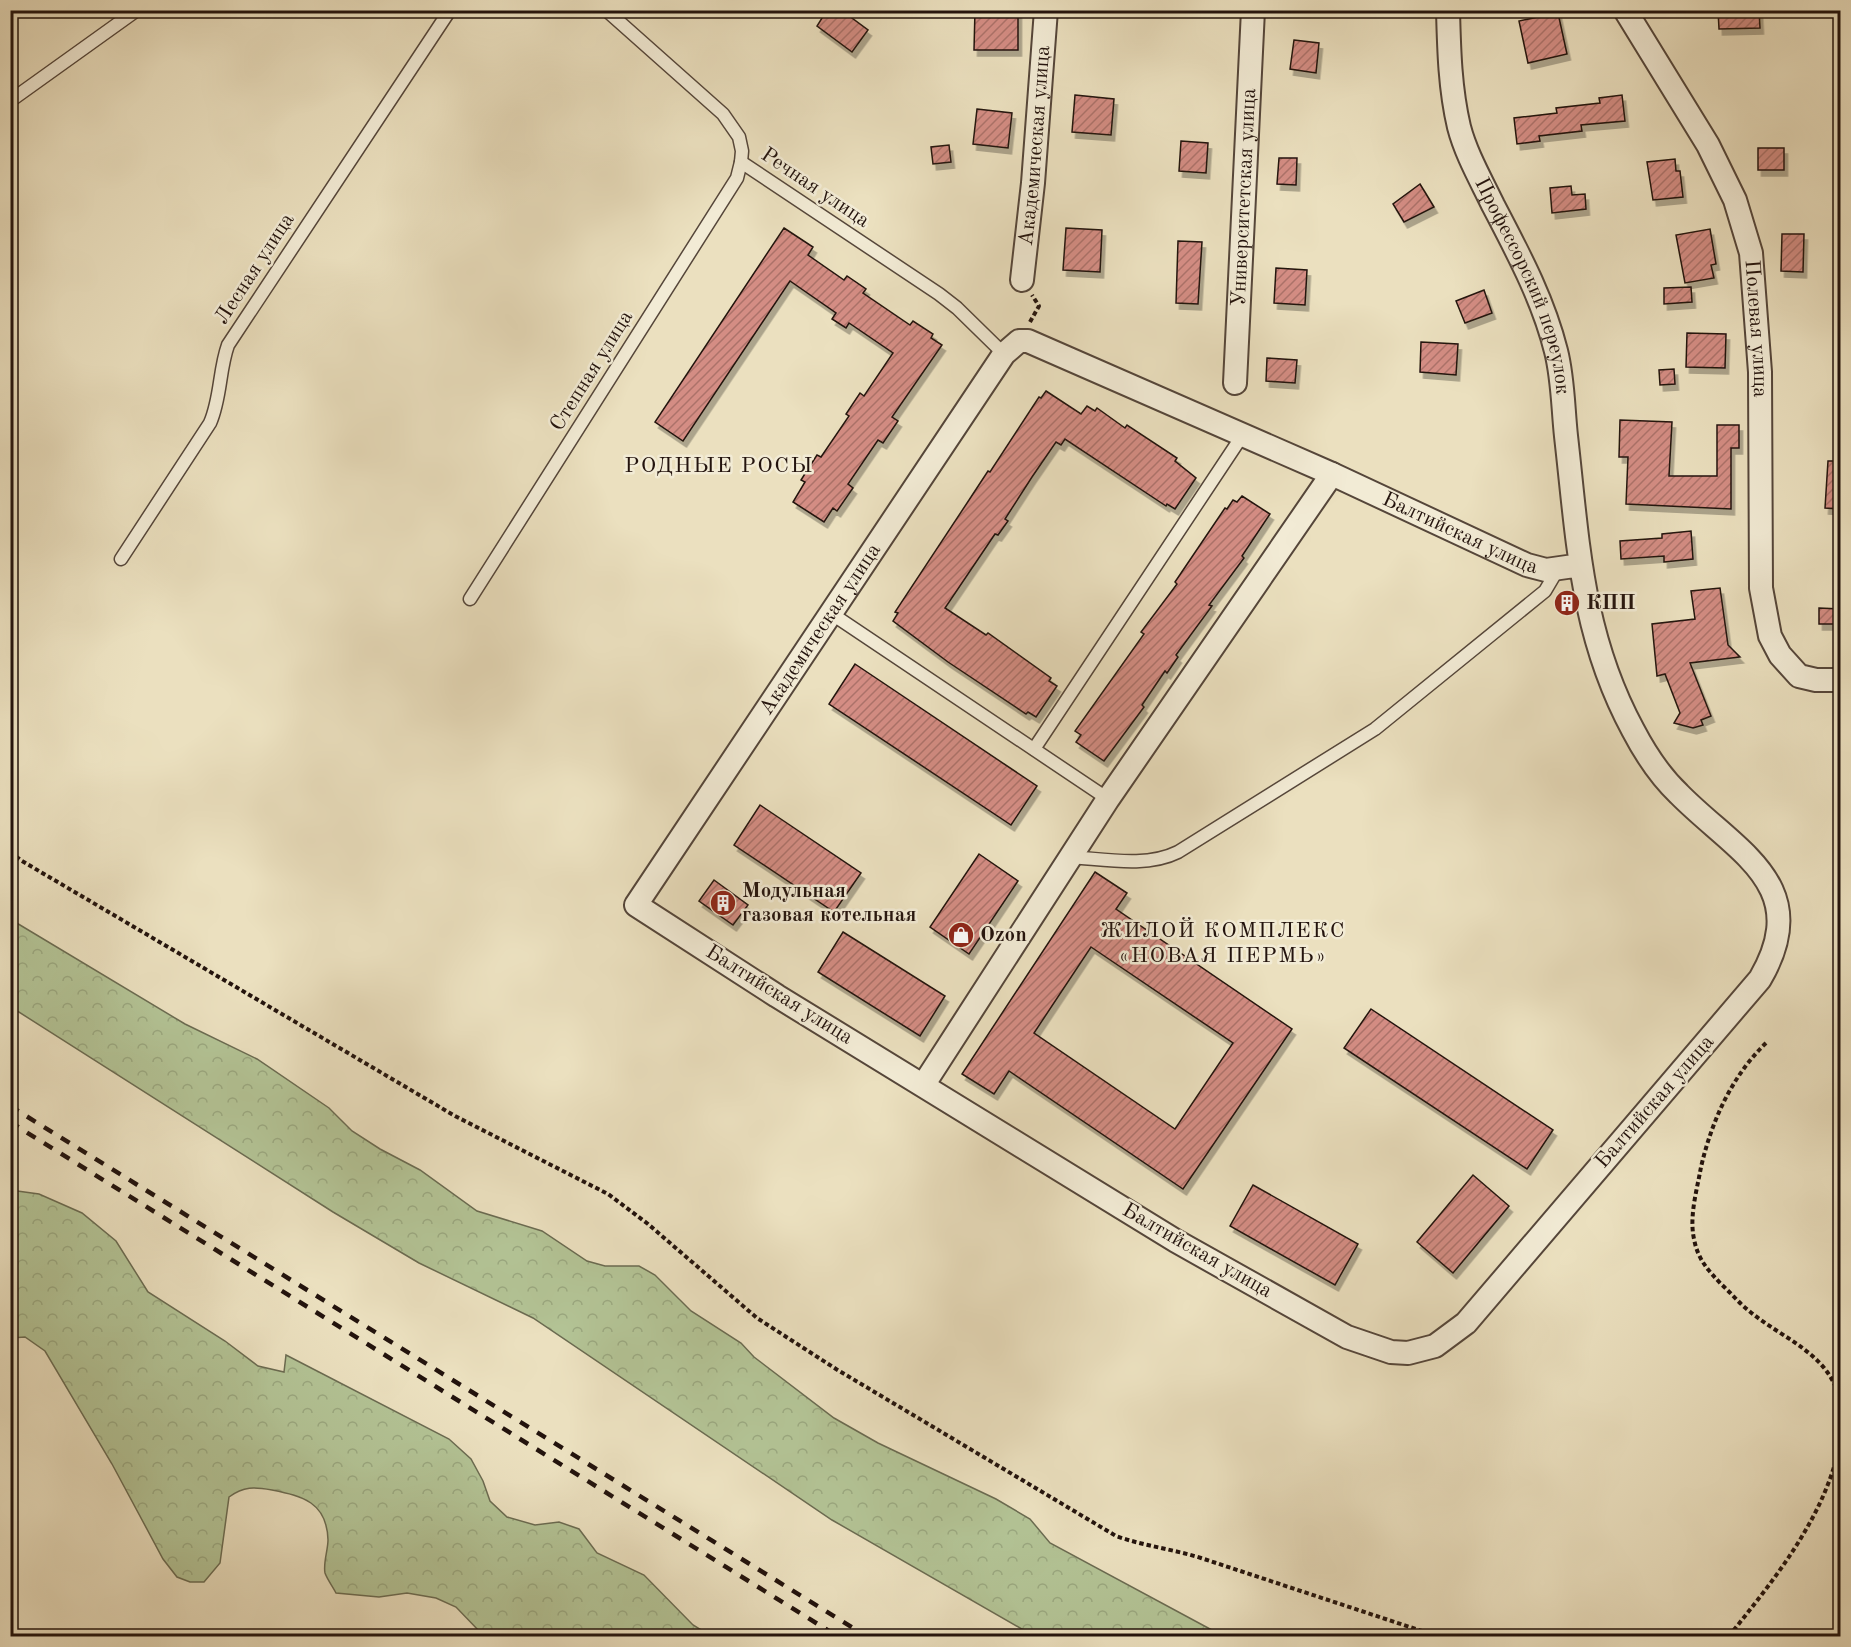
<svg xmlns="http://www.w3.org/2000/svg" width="1851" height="1647" viewBox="0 0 1851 1647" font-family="'Old Standard TT',serif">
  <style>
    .forest { fill: url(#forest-crowns); stroke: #6b6b51; stroke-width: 1.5 }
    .building { fill: url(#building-hatch); stroke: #23130d; stroke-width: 1.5; fill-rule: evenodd; filter: url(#shadow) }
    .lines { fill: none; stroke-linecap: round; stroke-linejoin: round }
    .lane-casing { stroke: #55463a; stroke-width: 15 }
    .street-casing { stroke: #55463a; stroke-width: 26 }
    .path { stroke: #23130d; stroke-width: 4; stroke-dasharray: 4.5 3; stroke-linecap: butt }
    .lane { stroke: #f2ebd5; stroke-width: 12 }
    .street { stroke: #f2ebd5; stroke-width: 22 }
    .rail { stroke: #23130d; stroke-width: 4.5; stroke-dasharray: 10 10; stroke-linecap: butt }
    .labels { text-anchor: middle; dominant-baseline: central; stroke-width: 5; stroke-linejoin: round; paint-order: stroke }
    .street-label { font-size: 21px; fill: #23130d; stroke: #f2ebd5 }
    .poi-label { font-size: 21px; font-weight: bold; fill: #23130d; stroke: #f2ebd5; text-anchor: start }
    .neighbourhood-label { font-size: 22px; letter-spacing: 1.5px; fill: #23130d; stroke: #f2ebd5 }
  </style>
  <defs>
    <pattern id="forest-crowns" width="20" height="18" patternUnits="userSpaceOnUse" patternTransform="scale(1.5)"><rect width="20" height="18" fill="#b3c395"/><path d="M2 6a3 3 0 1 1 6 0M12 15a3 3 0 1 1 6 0" fill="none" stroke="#9aa77f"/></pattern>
    <pattern id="building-hatch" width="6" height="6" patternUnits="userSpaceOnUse" patternTransform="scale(1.5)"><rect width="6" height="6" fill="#d48d84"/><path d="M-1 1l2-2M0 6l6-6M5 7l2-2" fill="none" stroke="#ac726a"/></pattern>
    <filter id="shadow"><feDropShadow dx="3.5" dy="6" stdDeviation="0" flood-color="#0004"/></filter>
  </defs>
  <rect width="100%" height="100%" fill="#ebe0bf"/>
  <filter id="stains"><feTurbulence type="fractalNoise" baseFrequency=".00333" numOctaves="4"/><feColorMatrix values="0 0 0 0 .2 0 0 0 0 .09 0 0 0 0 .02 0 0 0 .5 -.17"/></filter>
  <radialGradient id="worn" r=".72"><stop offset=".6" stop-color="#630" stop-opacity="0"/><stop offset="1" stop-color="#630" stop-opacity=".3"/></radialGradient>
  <!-- forest -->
  <g class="forest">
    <polygon points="10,919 185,1024 257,1059 329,1108 352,1131 380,1149 420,1170 477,1211 542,1231 587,1261 605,1266 639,1266 655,1275 691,1311 741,1343 754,1357 834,1418 878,1443 996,1499 1030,1519 1050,1543 1223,1636 1034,1636 832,1520 533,1318 419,1263 333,1212 11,1007"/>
    <path d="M10,1190L39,1194L82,1213L116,1241L148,1292L225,1341L258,1366L284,1372L286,1355L449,1439L471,1459L483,1481L490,1501L507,1517L535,1525L559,1522L579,1529L597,1553L644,1575L693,1625L711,1636H495L482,1634L456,1607L436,1598L407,1593L379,1597L336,1593C333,1587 327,1579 325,1573C323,1563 328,1550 328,1540C327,1502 302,1496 272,1490C254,1487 244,1486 229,1497L220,1563L204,1582H190L177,1577L163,1559L112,1464L45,1351L25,1337L11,1338Z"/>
  </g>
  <!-- building -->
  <g class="building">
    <polygon points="827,10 841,10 868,30 852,52 817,26"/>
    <polygon points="975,10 1018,10 1018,50 974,50"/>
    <polygon points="1718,10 1759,10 1760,28 1719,29"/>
    <polygon points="1558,13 1567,54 1528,63 1519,21"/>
    <polygon points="1294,40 1319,43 1316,73 1290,69"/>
    <polygon points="1075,95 1114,99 1111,135 1072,132"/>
    <polygon points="1622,95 1625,121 1581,125 1582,131 1539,136 1540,141 1517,144 1514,118 1557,113 1556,108 1600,103 1599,98"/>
    <polygon points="977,109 1012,113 1008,148 973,144"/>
    <polygon points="1181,141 1208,143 1206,173 1179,171"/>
    <polygon points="949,145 951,162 933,164 931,147"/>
    <rect x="1758" y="148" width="26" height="22"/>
    <polygon points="1279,158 1297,158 1296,185 1277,184"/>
    <polygon points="1675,159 1676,171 1680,171 1683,197 1653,200 1647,162"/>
    <polygon points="1420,184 1434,207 1404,222 1393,204"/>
    <polygon points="1571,186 1572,195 1585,194 1586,209 1552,213 1550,188"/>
    <polygon points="784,228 813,247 808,255 844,280 847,276 866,289 863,293 910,325 913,321 933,334 931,338 942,345 892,417 898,421 883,443 878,440 848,484 853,488 837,511 833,508 824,522 793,502 805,482 801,480 817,455 821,457 849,416 846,414 860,393 864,396 893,353 849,323 846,328 832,319 836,313 790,281 683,441 655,422"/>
    <polygon points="1066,228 1102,230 1100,272 1063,270"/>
    <polygon points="1710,229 1716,264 1711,265 1714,278 1685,283 1676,235"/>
    <polygon points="1782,234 1804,234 1803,272 1781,271"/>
    <polygon points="1178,241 1202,242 1198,304 1176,303"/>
    <polygon points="1276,268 1307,270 1305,305 1274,303"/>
    <polygon points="1691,287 1692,302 1664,304 1664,288"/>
    <polygon points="1484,290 1492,313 1465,323 1456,301"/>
    <polygon points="1687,333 1726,334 1725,368 1686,367"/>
    <polygon points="1421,342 1458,344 1456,375 1420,372"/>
    <polygon points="1267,358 1297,360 1295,383 1266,381"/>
    <polygon points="1674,369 1675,384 1660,385 1659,370"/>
    <polygon points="1046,391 1081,414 1087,406 1095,411 1097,408 1125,428 1127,425 1177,458 1175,461 1196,478 1175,509 1167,504 1166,506 1065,439 1061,445 1056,442 1032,477 1005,519 1008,521 998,535 995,534 945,608 986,635 988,633 1051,678 1049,681 1057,686 1036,717 1028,712 1026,714 948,662 893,621 898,613 895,612 971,497 988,471 990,472 1039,397 1041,398"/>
    <polygon points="1620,420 1672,422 1669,476 1717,476 1717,425 1739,425 1739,448 1731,448 1731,509 1626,504 1628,457 1619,457"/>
    <polygon points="1828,461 1840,461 1840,509 1825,508"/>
    <polygon points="1242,496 1270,514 1242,556 1244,558 1209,605 1212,606 1176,655 1178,657 1167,673 1165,671 1142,705 1144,707 1104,761 1076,742 1081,735 1075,731 1144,634 1141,632 1177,584 1175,582 1225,508 1227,509 1233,500 1237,502"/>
    <polygon points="1691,531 1693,559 1664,562 1664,556 1621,559 1620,541 1662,538 1662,534"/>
    <polygon points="1720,588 1728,645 1740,657 1690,663 1711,716 1701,720 1703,725 1693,728 1674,723 1680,713 1665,674 1657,676 1652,624 1695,619 1691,591"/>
    <polygon points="1819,608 1840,609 1840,624 1819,624"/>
    <polygon points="855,664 1037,786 1011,825 829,704"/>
    <polygon points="760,805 861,873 834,912 734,845"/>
    <polygon points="979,854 1018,881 969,954 930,927"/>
    <path d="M1095,872L1127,893L1116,909L1292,1029L1183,1189L1009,1071L994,1094L962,1074ZM1091,947L1233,1043L1175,1129L1034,1033Z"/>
    <polygon points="714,880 748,905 733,925 699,901"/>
    <polygon points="843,932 945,996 920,1036 818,972"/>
    <polygon points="1371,1009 1553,1130 1527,1169 1344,1048"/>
    <polygon points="1473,1175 1509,1206 1453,1273 1417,1242"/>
    <polygon points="1253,1185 1358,1244 1335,1285 1230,1226"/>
  </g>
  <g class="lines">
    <!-- lane casing -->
    <g class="lane-casing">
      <g id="lane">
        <polyline points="606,10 723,114 739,137 742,151 741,162 939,294 957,308 1004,354"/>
        <polyline points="10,101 137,10"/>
        <path d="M121,559L210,423C221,398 219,370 228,345L450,10"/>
        <polyline points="470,599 737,178 741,162"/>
        <polyline points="832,614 1108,799"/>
        <polyline points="1034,749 1242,436"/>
        <path d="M1070,857C1104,859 1146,868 1178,852L1375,729L1545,591L1558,569"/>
      </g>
    </g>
    <!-- street casing -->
    <g class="street-casing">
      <g id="street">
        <path id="s1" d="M1448,10C1449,50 1450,89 1459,127C1466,154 1481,180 1493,205C1518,253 1543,299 1556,351C1563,378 1563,408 1566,436C1578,541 1581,634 1633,730C1645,753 1659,775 1679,794C1736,852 1815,885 1760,979L1466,1323L1435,1346L1408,1353L1391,1352L1347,1337L1176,1241L777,996L636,905L1004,354L1019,341H1028L1332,474L1527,565L1546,570L1581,565"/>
        <path id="s2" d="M1625,10L1708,145L1735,200L1751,253L1760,372L1761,588L1770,636L1780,655L1799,676L1816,680H1840"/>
        <path id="s3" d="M1022,280L1033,183L1046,10"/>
        <path id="s4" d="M1235,383L1253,10"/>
        <polyline points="924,1084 1108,799 1332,474"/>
      </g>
    </g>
    <!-- path -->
    <g class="path">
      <polyline points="1030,322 1039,306 1032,295"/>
      <path d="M10,852L22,861L455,1116L608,1194L648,1224L757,1318L836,1369L1116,1536C1144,1546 1172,1549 1201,1558L1437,1636"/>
      <path d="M1766,1043C1732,1076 1712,1120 1701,1167C1697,1190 1689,1216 1694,1239C1698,1260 1708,1270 1722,1285C1731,1293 1739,1303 1748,1310C1782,1339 1830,1353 1840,1401"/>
      <path d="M1729,1636C1774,1580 1826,1516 1840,1443"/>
    </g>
    <!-- lane -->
    <use href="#lane" class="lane"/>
    <!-- street -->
    <use href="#street" class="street"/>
    <!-- rail -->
    <g class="rail">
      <polyline points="10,1106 866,1636"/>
      <polyline points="10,1122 837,1636"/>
    </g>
  </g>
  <!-- icons -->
  <defs>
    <g id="building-disc" transform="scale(1.35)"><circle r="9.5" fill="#8f2418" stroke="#f2ebd5"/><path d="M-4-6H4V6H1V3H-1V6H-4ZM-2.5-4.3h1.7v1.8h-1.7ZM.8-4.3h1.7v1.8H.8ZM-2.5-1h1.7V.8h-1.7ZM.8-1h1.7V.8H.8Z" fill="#fff"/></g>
    <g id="shop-disc" transform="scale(1.35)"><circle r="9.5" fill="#8f2418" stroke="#f2ebd5"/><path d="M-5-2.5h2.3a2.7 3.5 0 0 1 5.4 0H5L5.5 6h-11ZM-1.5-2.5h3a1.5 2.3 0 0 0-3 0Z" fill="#fff"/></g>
  </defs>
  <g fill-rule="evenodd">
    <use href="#building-disc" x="1567" y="603"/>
    <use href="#building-disc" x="723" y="903"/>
    <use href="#shop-disc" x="961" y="935"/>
  </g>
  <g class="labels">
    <!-- street labels -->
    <g class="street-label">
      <text stroke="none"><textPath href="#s3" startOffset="135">Академическая улица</textPath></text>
      <text transform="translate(815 188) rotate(34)">Речная улица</text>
      <text stroke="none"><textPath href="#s4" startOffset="186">Университетская улица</textPath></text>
      <text transform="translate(255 269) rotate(-57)">Лесная улица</text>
      <text stroke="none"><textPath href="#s1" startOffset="290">Профессорский переулок</textPath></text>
      <text stroke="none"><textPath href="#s2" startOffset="351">Полевая улица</textPath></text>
      <text transform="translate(592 371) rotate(-58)">Степная улица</text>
      <text stroke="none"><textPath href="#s1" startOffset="3638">Балтийская улица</textPath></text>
      <text stroke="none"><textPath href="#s1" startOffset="2805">Академическая улица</textPath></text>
      <text transform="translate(779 995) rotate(32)">Балтийская улица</text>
      <text transform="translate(1655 1102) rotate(-49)">Балтийская улица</text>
      <text transform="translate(1197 1251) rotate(30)">Балтийская улица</text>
    </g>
    <!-- poi labels -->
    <g class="poi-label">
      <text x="1586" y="603">КПП</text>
      <text x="742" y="891">Модульная<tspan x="742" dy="24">газовая котельная</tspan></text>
      <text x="980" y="935">Ozon</text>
    </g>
    <!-- neighbourhood labels -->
    <g class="neighbourhood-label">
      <text x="719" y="466">РОДНЫЕ РОСЫ</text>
      <text x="1223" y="931">ЖИЛОЙ КОМПЛЕКС<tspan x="1223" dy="25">«НОВАЯ ПЕРМЬ»</tspan></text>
    </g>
  </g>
  <!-- margin -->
  <rect width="1851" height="1647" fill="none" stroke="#ebe0bf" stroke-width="36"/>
  <rect x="12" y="12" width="1827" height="1623" fill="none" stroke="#23130d" stroke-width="3"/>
  <rect x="18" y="18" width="1815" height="1611" fill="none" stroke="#23130d" stroke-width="1.5"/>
  <rect width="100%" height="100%" filter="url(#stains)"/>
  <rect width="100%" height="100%" fill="url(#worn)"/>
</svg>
